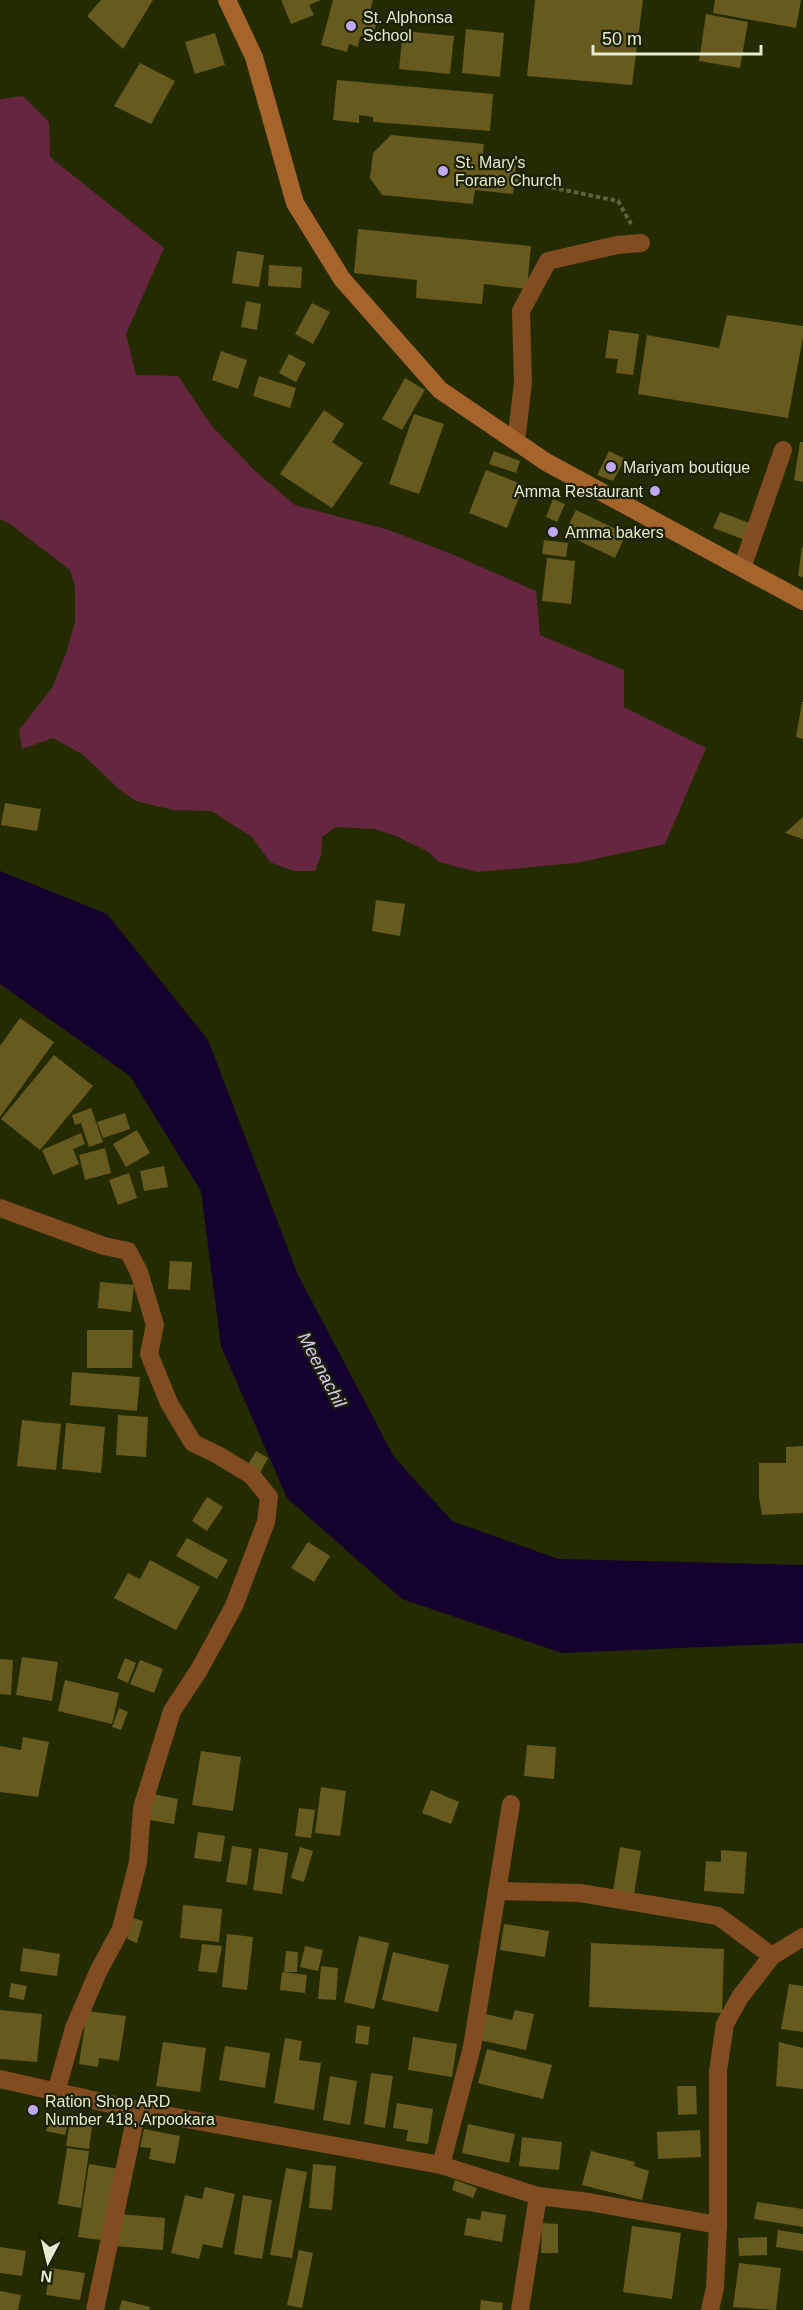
<svg xmlns="http://www.w3.org/2000/svg" width="803" height="2310" viewBox="0 0 803 2310" font-family="Arial,sans-serif">
  <style>
    .green { fill: #64273f }
    .water { fill: #15012e }
    .building { fill: #665a1e }
    .lines { fill: none; stroke-linecap: round; stroke-linejoin: round }
    .path { stroke: #5e653e; stroke-width: 4; stroke-dasharray: 4.5 3; stroke-linecap: butt }
    .street { stroke: #804c20; stroke-width: 18 }
    .secondary { stroke: #a6642d; stroke-width: 18 }
    .poi-dot { fill: #bfa8f4; stroke: #1c2104; stroke-width: 2 }
    .labels { text-anchor: middle; dominant-baseline: central; stroke-width: 4.5; stroke-linejoin: round; paint-order: stroke }
    .poi-label { font-size: 16px; fill: #e4ebce; stroke: #1c2104; text-anchor: start }
    .water-label { font-size: 18px; font-style: italic; fill: #d7c9fa; stroke: #1c2104 }
  </style>
  <rect width="100%" height="100%" fill="#252b00"/>
  <!-- green -->
  <polygon class="green" points="23,96 49,122 50,157 164,248 126,334 136,375 178,376 211,425 255,471 295,505 389,530 454,555 536,591 540,635 624,670 624,707 706,748 665,844 576,863 477,872 439,862 427,851 396,836 374,829 336,827 322,837 321,855 315,871 293,871 270,862 252,837 211,811 173,810 136,801 120,790 82,754 53,738 22,749 19,730 52,688 66,653 75,622 75,586 70,570 10,524 0,519 0,99"/>
  <!-- water -->
  <polygon class="water" points="0,871 107,914 208,1040 298,1275 394,1457 452,1521 558,1559 803,1565 803,1643 562,1653 402,1599 287,1498 221,1346 201,1191 130,1076 0,984"/>
  <!-- building -->
  <g class="building">
    <polygon points="101,0 153,0 123,49 87,16"/>
    <polygon points="281,0 321,0 309,5 314,15 291,24"/>
    <polygon points="333,0 373,0 369,14 378,17 372,39 360,36 358,47 349,44 347,52 321,45"/>
    <polygon points="535,0 643,0 632,85 527,76"/>
    <polygon points="715,0 801,0 796,28 713,13"/>
    <polygon points="706,14 748,22 740,68 699,61"/>
    <polygon points="466,29 504,33 500,77 462,73"/>
    <polygon points="403,31 454,36 450,74 399,69"/>
    <polygon points="215,33 225,65 195,74 185,42"/>
    <polygon points="140,63 175,81 151,124 114,106"/>
    <polygon points="337,80 493,94 490,131 373,122 373,117 359,115 359,123 333,120"/>
    <polygon points="391,135 484,144 482,162 516,165 513,194 475,190 473,204 382,195 370,178 373,153"/>
    <polygon points="358,229 531,246 527,289 484,284 482,304 416,298 417,280 354,273"/>
    <polygon points="237,251 264,255 259,287 232,283"/>
    <polygon points="269,265 302,267 301,288 268,286"/>
    <polygon points="246,301 261,304 257,330 241,327"/>
    <polygon points="312,303 330,312 313,344 295,334"/>
    <polygon points="727,315 803,326 803,337 788,418 638,394 647,335 719,348"/>
    <polygon points="609,330 639,334 633,375 616,373 618,359 605,358"/>
    <polygon points="221,351 247,360 238,389 212,380"/>
    <polygon points="289,354 306,363 296,382 279,373"/>
    <polygon points="259,376 296,388 290,408 253,396"/>
    <polygon points="405,378 425,390 402,430 382,419"/>
    <polygon points="324,410 344,424 332,442 363,463 332,508 280,474"/>
    <polygon points="414,414 444,424 419,494 389,484"/>
    <polygon points="800,442 803,442 803,482 794,480"/>
    <polygon points="494,451 520,461 516,473 489,464"/>
    <polygon points="609,451 625,459 613,481 597,475"/>
    <polygon points="486,470 524,485 507,528 469,513"/>
    <polygon points="553,499 565,504 557,522 546,517"/>
    <polygon points="576,510 626,534 615,558 564,534"/>
    <polygon points="720,512 752,524 745,540 713,528"/>
    <polygon points="544,540 568,543 566,557 542,554"/>
    <polygon points="802,547 803,547 803,577 798,576"/>
    <polygon points="547,558 575,561 571,604 542,601"/>
    <polygon points="802,702 803,702 803,739 796,737"/>
    <polygon points="5,803 41,809 37,831 1,825"/>
    <polygon points="803,817 803,839 785,833"/>
    <polygon points="376,900 405,904 400,936 372,931"/>
    <polygon points="20,1018 54,1042 0,1117 0,1046"/>
    <polygon points="54,1055 93,1086 40,1150 1,1119"/>
    <polygon points="91,1108 103,1142 89,1147 81,1123 75,1125 72,1115"/>
    <polygon points="125,1113 130,1129 103,1138 97,1122"/>
    <polygon points="137,1130 150,1153 126,1167 113,1144"/>
    <polygon points="81,1133 85,1144 73,1149 79,1164 53,1175 42,1150"/>
    <polygon points="105,1148 111,1173 85,1180 79,1155"/>
    <polygon points="164,1166 168,1187 144,1191 140,1171"/>
    <polygon points="129,1173 137,1198 118,1205 109,1180"/>
    <polygon points="170,1261 192,1262 190,1290 168,1289"/>
    <polygon points="100,1282 134,1285 131,1312 98,1308"/>
    <polygon points="87,1330 133,1330 132,1368 87,1368"/>
    <polygon points="72,1372 140,1377 137,1411 70,1405"/>
    <polygon points="118,1415 148,1417 146,1457 116,1455"/>
    <polygon points="22,1420 61,1424 56,1470 17,1466"/>
    <polygon points="66,1423 105,1427 101,1473 62,1469"/>
    <polygon points="803,1446 803,1513 762,1515 759,1497 759,1463 786,1463 786,1447"/>
    <polygon points="256,1451 268,1458 259,1475 246,1468"/>
    <polygon points="207,1497 223,1507 207,1531 192,1521"/>
    <polygon points="187,1538 228,1560 217,1579 176,1556"/>
    <polygon points="308,1542 330,1556 314,1582 291,1568"/>
    <polygon points="150,1560 200,1587 176,1630 114,1598 128,1573 140,1579"/>
    <polygon points="22,1657 58,1662 52,1701 16,1695"/>
    <polygon points="125,1658 136,1663 128,1683 117,1678"/>
    <polygon points="0,1659 13,1660 11,1695 0,1694"/>
    <polygon points="140,1660 163,1669 154,1693 130,1684"/>
    <polygon points="65,1680 119,1693 112,1724 58,1711"/>
    <polygon points="119,1708 128,1712 121,1730 112,1727"/>
    <polygon points="23,1737 49,1742 38,1797 0,1792 0,1746 21,1750"/>
    <polygon points="527,1745 556,1747 554,1779 524,1776"/>
    <polygon points="201,1751 241,1757 233,1811 192,1805"/>
    <polygon points="321,1787 346,1791 340,1836 315,1833"/>
    <polygon points="431,1790 459,1802 451,1824 422,1813"/>
    <polygon points="153,1794 178,1799 174,1824 149,1820"/>
    <polygon points="299,1808 315,1810 311,1838 295,1836"/>
    <polygon points="198,1832 225,1836 221,1862 194,1858"/>
    <polygon points="232,1846 252,1849 247,1885 226,1882"/>
    <polygon points="300,1847 313,1851 304,1882 291,1878"/>
    <polygon points="620,1847 641,1851 634,1894 613,1891"/>
    <polygon points="259,1848 288,1853 282,1894 253,1890"/>
    <polygon points="721,1850 747,1852 744,1894 704,1891 706,1861 721,1862"/>
    <polygon points="183,1905 222,1909 219,1942 180,1938"/>
    <polygon points="133,1918 143,1921 137,1943 127,1939"/>
    <polygon points="504,1924 549,1931 545,1957 500,1950"/>
    <polygon points="227,1934 253,1937 247,1990 222,1987"/>
    <polygon points="359,1936 389,1943 374,2009 344,2002"/>
    <polygon points="591,1943 724,1949 722,2013 589,2007"/>
    <polygon points="202,1944 222,1946 217,1973 198,1971"/>
    <polygon points="305,1946 323,1950 318,1971 300,1967"/>
    <polygon points="23,1948 60,1954 57,1976 20,1971"/>
    <polygon points="286,1951 298,1952 297,1972 284,1972"/>
    <polygon points="393,1952 449,1965 438,2012 382,2000"/>
    <polygon points="321,1966 338,1968 336,2000 318,1999"/>
    <polygon points="282,1972 307,1975 305,1993 280,1990"/>
    <polygon points="11,1983 27,1986 24,2000 9,1997"/>
    <polygon points="789,1984 803,1986 803,2032 781,2029"/>
    <polygon points="0,2010 42,2014 37,2062 0,2059"/>
    <polygon points="515,2010 534,2014 526,2050 479,2040 485,2014 512,2020"/>
    <polygon points="87,2011 126,2016 119,2061 99,2058 98,2067 79,2064"/>
    <polygon points="357,2025 370,2027 368,2045 355,2043"/>
    <polygon points="413,2037 457,2044 452,2077 408,2070"/>
    <polygon points="285,2038 302,2041 299,2060 321,2063 314,2110 274,2103"/>
    <polygon points="163,2042 206,2048 200,2092 156,2086"/>
    <polygon points="779,2042 803,2048 803,2089 776,2086"/>
    <polygon points="225,2046 270,2053 265,2088 219,2080"/>
    <polygon points="487,2049 552,2065 543,2099 478,2083"/>
    <polygon points="371,2073 393,2076 385,2128 364,2124"/>
    <polygon points="330,2076 357,2081 350,2125 323,2120"/>
    <polygon points="677,2086 696,2086 697,2114 678,2115"/>
    <polygon points="397,2103 433,2109 428,2144 406,2141 408,2130 393,2128"/>
    <polygon points="50,2115 69,2119 65,2135 46,2131"/>
    <polygon points="71,2115 93,2119 89,2149 66,2146"/>
    <polygon points="468,2124 515,2134 509,2163 462,2153"/>
    <polygon points="144,2129 180,2136 175,2164 149,2159 151,2148 140,2147"/>
    <polygon points="700,2130 701,2157 658,2159 657,2132"/>
    <polygon points="522,2137 562,2142 559,2170 519,2166"/>
    <polygon points="67,2148 89,2151 81,2208 58,2204"/>
    <polygon points="591,2151 635,2162 634,2166 649,2171 642,2200 582,2185"/>
    <polygon points="89,2164 119,2169 108,2241 78,2237"/>
    <polygon points="313,2164 336,2166 332,2210 309,2208"/>
    <polygon points="286,2168 307,2172 292,2258 270,2255"/>
    <polygon points="455,2180 477,2188 473,2198 452,2190"/>
    <polygon points="205,2187 235,2194 222,2248 203,2244 199,2259 171,2253 185,2195 202,2199"/>
    <polygon points="243,2195 272,2200 262,2259 234,2254"/>
    <polygon points="757,2202 803,2209 803,2227 754,2219"/>
    <polygon points="482,2211 506,2215 502,2242 464,2235 467,2218 480,2220"/>
    <polygon points="119,2214 165,2218 163,2250 116,2246"/>
    <polygon points="542,2223 558,2224 558,2253 541,2253"/>
    <polygon points="632,2226 681,2233 672,2299 623,2292"/>
    <polygon points="778,2230 803,2234 803,2251 776,2247"/>
    <polygon points="767,2237 767,2255 739,2256 738,2238"/>
    <polygon points="0,2247 26,2251 22,2276 0,2273"/>
    <polygon points="299,2250 313,2253 302,2308 287,2305"/>
    <polygon points="739,2263 781,2268 776,2310 733,2307"/>
    <polygon points="50,2268 85,2273 80,2300 46,2295"/>
    <polygon points="0,2291 21,2295 18,2310 0,2310"/>
    <polygon points="122,2300 150,2307 149,2310 119,2310"/>
    <polygon points="481,2300 503,2303 502,2310 480,2310"/>
  </g>
  <g class="lines">
    <!-- path -->
    <polyline class="path" points="515,180 618,201 631,224"/>
    <!-- street -->
    <g class="street">
      <polyline points="516,441 523,383 521,311 548,261 617,245 641,243"/>
      <polyline points="742,568 783,450"/>
      <polyline points="0,1208 104,1246 128,1251 139,1272 155,1325 149,1354 169,1403 193,1443 218,1455 251,1475 269,1497 266,1522 234,1606 199,1670 172,1711 142,1808 138,1862 121,1929 98,1972 74,2028 56,2092"/>
      <polyline points="499,1891 580,1893 718,1916 772,1956"/>
      <polyline points="0,2079 137,2110 441,2165 538,2196 589,2202 718,2225"/>
      <polyline points="441,2165 472,2047 511,1804"/>
      <polyline points="95,2310 137,2110"/>
      <polyline points="520,2310 538,2196"/>
      <polyline points="710,2310 715,2288 718,2225 718,2071 725,2024 740,1997 772,1956 803,1937"/>
    </g>
    <!-- secondary -->
    <polyline class="secondary" points="227,0 254,57 295,203 342,279 440,390 546,462 803,601"/>
  </g>
  <!-- markers -->
  <g class="poi-dot">
    <circle cx="351" cy="26" r="6"/>
    <circle cx="443" cy="171" r="6"/>
    <circle cx="611" cy="467" r="6"/>
    <circle cx="655" cy="491" r="6"/>
    <circle cx="553" cy="532" r="6"/>
    <circle cx="33" cy="2110" r="6"/>
  </g>
  <g class="labels">
    <!-- poi labels -->
    <g class="poi-label">
      <text x="363" y="17">St. Alphonsa<tspan x="363" dy="18">School</tspan></text>
      <text x="455" y="162">St. Mary's<tspan x="455" dy="18">Forane Church</tspan></text>
      <text x="623" y="467">Mariyam boutique</text>
      <text x="643" y="491" text-anchor="end">Amma Restaurant</text>
      <text x="565" y="532">Amma bakers</text>
      <text x="45" y="2101">Ration Shop ARD<tspan x="45" dy="18">Number 418, Arpookara</tspan></text>
    </g>
    <!-- water labels -->
    <g class="water-label">
      <text transform="translate(322 1370) rotate(62)">Meenachil</text>
    </g>
  </g>
  <!-- north arrow -->
  <g transform="translate(48 2262) rotate(187)" stroke="#1c2104" stroke-width="4.5" paint-order="stroke">
  <path d="M0-4.5L10 22L0 15L-10 22Z" fill="#e4ebce"/>
  <text y="-9" font-size="16" font-weight="bold" text-anchor="middle" fill="#e4ebce">N</text>
  </g>
  <!-- scale -->
  <path d="M593 45v9h168v-9" fill="none" stroke="#e4ebce" stroke-width="3"/>
  <text x="602" y="45" font-size="18" fill="#e4ebce" stroke="#1c2104" stroke-width="4.5" paint-order="stroke">50 m</text>
</svg>
